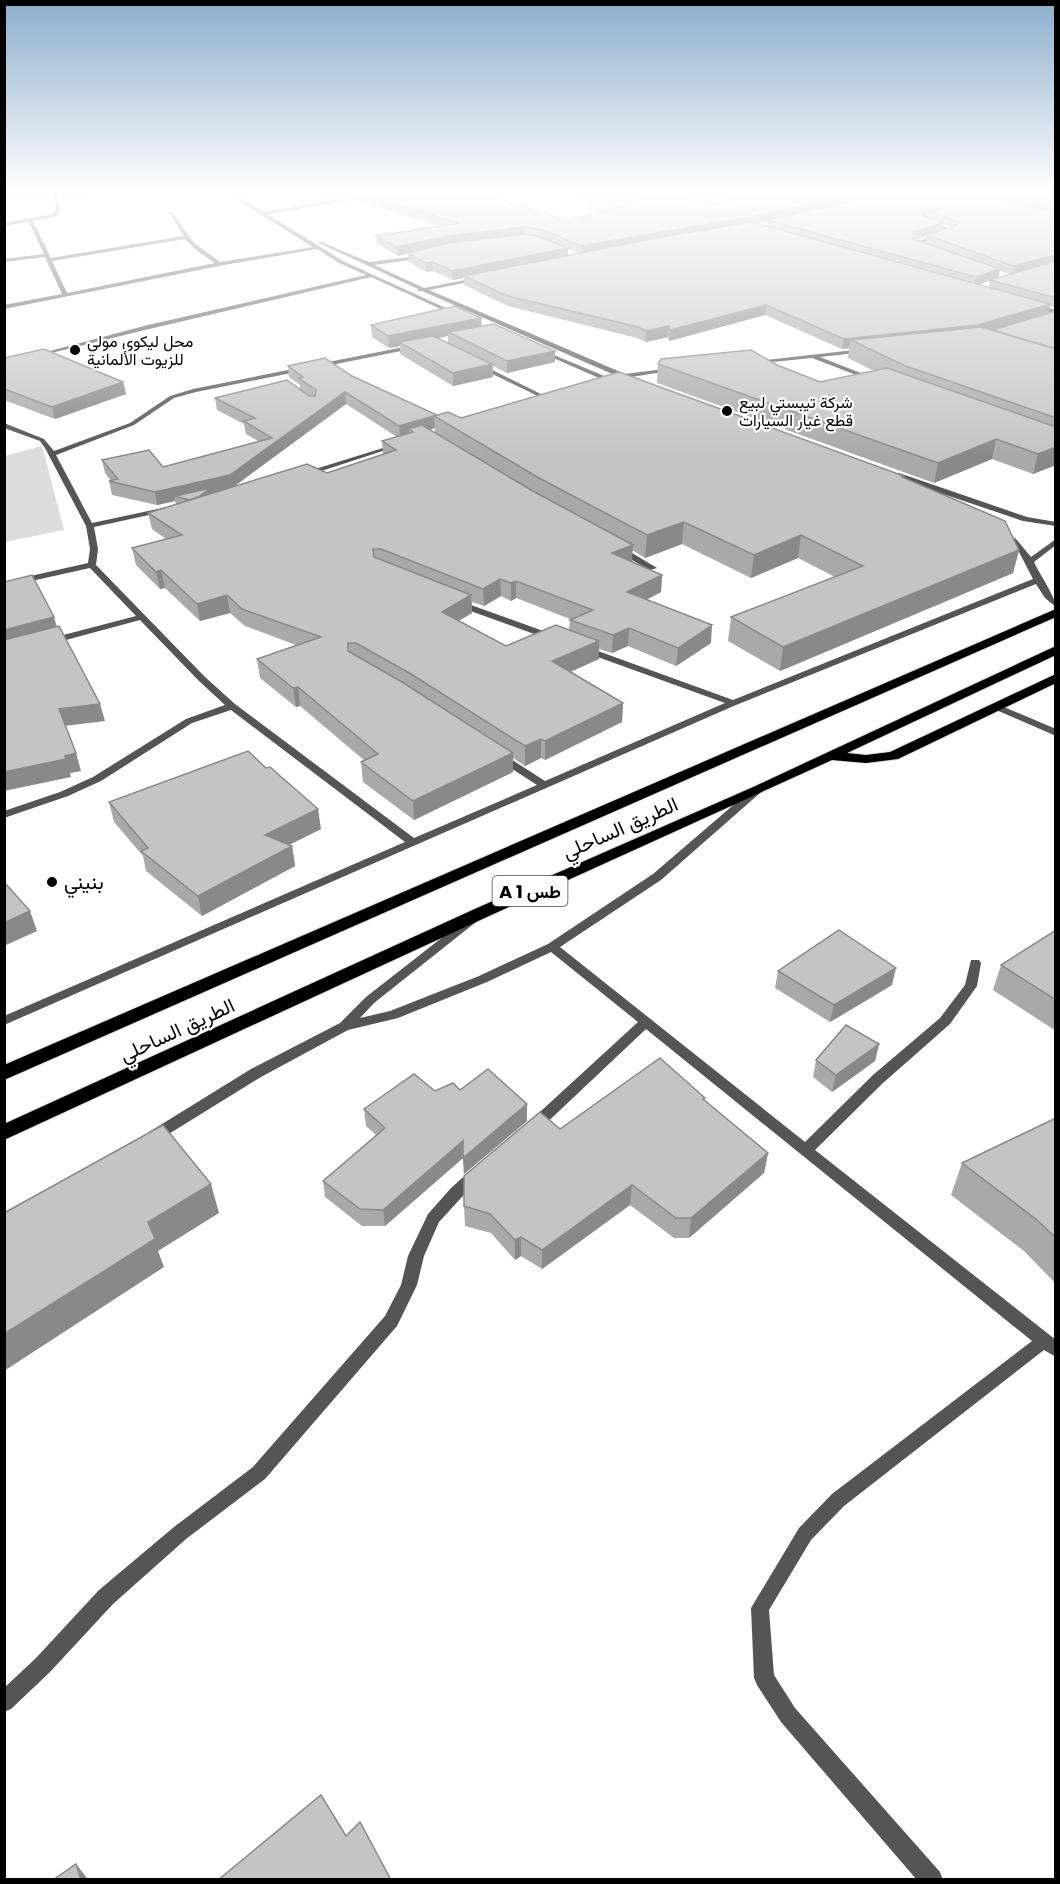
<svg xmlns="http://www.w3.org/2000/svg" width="1060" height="1884" viewBox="0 0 1060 1884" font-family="Poppins,Vazirmatn,sans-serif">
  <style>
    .green { fill: #dcdcdc }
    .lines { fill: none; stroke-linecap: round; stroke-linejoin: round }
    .trunk-casing { stroke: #dbdbdb; stroke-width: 2 }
    .minor { fill: #555; fill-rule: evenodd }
    .trunk { fill: #000; fill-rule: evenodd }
    .wall { fill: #a9a9a9; fill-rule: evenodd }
    .shaded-wall { fill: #898989 }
    .building { fill: #c4c4c4; stroke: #898989; stroke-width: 1.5 }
    .poi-dot { fill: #000; stroke: #fff; stroke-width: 2 }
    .labels { text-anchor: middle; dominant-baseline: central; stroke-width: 4.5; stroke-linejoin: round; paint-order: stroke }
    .far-poi-label { font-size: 16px; fill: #000; stroke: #fff; text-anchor: start }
    .shield { fill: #fff; stroke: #4c4c4c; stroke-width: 1.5 }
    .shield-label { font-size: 18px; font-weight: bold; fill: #000 }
    .street-label { font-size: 20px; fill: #000; stroke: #fff }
    .poi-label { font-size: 20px; fill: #000; stroke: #fff; text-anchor: start }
  </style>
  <rect width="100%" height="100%" fill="#fff"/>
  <!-- green -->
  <g class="green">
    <polygon points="552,192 809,192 603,218 584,201"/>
    <polygon points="42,446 64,530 5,542 5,456"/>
  </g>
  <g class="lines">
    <!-- trunk casing -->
    <g class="trunk-casing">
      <g id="trunk">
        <polygon points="1056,609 1056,617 4,1080 4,1065"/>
        <polygon points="1056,646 1056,655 847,753 866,755 890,752 1056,674 1056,683 898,759 866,763 832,760 489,916 4,1140 4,1124 477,908 751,788"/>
      </g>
    </g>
    <!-- minor -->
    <g class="minor">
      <path d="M87,192H125L58,196L60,209L57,216L33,221L51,258L184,236L169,212L171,211L194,243L220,262L313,247L225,192H230L263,212L387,192H398L267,214L343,261L461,315L456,316L371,277L145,330L35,357V355L144,326L366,275L339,263L317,249L219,266L4,309V305L62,294L45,257L4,262V259L44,254L29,222L4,226V223L53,214L56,209L54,196L4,198V196ZM185,239L195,249L215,263L67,293L52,261Z"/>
      <polygon points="925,221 929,221 955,231 919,244 923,245 923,247 912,245 912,243 948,231 925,223"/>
      <polygon points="319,241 369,262 426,255 424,258 374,265 424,288 481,277 479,280 429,290 625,374 672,368 675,370 613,380 618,383 613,384 537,351 542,350 609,378 617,376 422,291 418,291 418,289 319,243"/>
      <polygon points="1035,304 1056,310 1056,314 1033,307"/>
      <path d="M414,345L416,348L196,392L174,398L134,425L56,455L92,523L167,507V511L94,527L98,549L96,565L205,677L235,704L414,838L537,785L495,758V754H503L545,781L725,703L581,651V647H587L733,700L1033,579L1018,550L999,533L1003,531L1016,539L1031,557L1056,539V545L1034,562C1039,573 1056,598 1056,607L1045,598L1036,584L736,705L4,1025V1016L405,842L231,710L192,723L101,781L68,796L4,818V811L60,792L93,777L186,719L225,705L199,681L140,620L51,644L48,643V639L136,616L90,568L4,587V582L88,563L90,549L86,526L45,448L40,441L4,428V423L44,439L54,451L130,423L170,396L193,389Z"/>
      <polygon points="863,349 865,352 820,357 876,379 876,381 872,381 812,358 752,364 749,362"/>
      <polygon points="478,365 482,365 549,398 544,399 478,367"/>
      <polygon points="396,444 401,445 306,476 299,474"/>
      <polygon points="893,473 899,473 1027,517 1056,522 1056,526 1023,521 893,477"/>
      <polygon points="616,547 622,547 657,568 650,570 616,551"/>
      <polygon points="457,600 557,636 558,638 554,641 551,640 454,605 454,601"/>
      <polygon points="997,704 1056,729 1056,736 994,709 992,707"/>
      <polygon points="756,788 761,791 760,793 661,880 560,947 805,1142 873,1075 940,1018 965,985 971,960 979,960 981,963 977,986 950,1024 883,1083 815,1150 1056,1340 1056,1357 1044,1350 844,1506 811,1540 769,1610 774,1675 795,1708 940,1872 943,1880 917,1880 781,1722 757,1685 754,1678 751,1608 799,1528 832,1494 1032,1341 646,1029 539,1130 534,1131 529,1130 527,1126 529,1122 638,1022 551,952 487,982 398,1018 348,1030 261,1077 159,1140 154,1141 149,1140 147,1136 149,1132 251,1069 340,1023 366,997 471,915 475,914 481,918 374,1003 360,1018 390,1011 479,976 548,944 653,874 752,789"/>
      <polygon points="475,1169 480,1171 482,1175 439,1222 424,1256 417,1285 397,1326 265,1479 186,1539 113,1604 50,1672 11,1709 4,1712 4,1688 36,1658 99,1590 174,1527 253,1467 385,1316 401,1285 408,1256 428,1214 451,1188 470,1171"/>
    </g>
    <!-- trunk -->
    <use href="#trunk" class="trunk"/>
  </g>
  <!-- wall -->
  <g class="wall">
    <path d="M311,192H479L568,221L715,204L771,192H1056V308L1050,306L1048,314L1056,311V465L1033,474L992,459L934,483L657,383L658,364L777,365L820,382L874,371L848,358L849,348L842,349L765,315L669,341L668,337L646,342L637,338L508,306L464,285V278L453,280L433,271L426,272L409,262L408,253L398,256L377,244L376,236L440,226L357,201L356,195L342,197H319ZM767,221V226L756,224ZM942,224L950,227L941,230ZM927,236L926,243L915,239ZM568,249L578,253L568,255ZM1000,271L1010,274L998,278ZM990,280L989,287L978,284L983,283Z"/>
    <path d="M371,325L482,326L555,351V362L507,373L493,366V377L453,386L400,354V346L389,348L372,337ZM448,336V343L438,338Z"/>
    <polygon points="4,358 123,382 126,394 55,419 4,400"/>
    <path d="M288,366L352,376L437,416L903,477L1019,550L1013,573L780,671L728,641L731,617L835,577L798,558L751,578L682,544L645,558L632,550V561L662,575L661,592L646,600L711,643L676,666L628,646L612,653L599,649V659L570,672L623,703L622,722L545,760L541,758L525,766L513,758V772L414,820L363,782L361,762L365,761L300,706L296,707L260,678L257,659L296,645L245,626L230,613L200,621L165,588L160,589L136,565L132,548L166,539L152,529L148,513L176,504L175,501L157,505L112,495L109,481H111L105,473L102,460L163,467L258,441L246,434L244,424L217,410L215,398L300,389V385L289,377ZM346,404L397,437L382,441L383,454L327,473L234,486ZM435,428V433L430,430ZM501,596L511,601L516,598L570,619L569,630L506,646L458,621L472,613V602L484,606Z"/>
    <polygon points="109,802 321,829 289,845 292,846 295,866 202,916 146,871 143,856 114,822"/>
    <polygon points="1056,930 1056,1031 993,990 1001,965"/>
    <polygon points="778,971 892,985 830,1022 775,988"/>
    <polygon points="879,1044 875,1061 832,1092 813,1077 816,1060"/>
    <polygon points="460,1090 527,1104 527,1121 464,1174 463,1158 385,1226 362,1226 325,1197 323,1181 376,1135 366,1126 364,1109 435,1091"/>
    <polygon points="704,1100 768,1153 764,1173 689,1238 674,1238 630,1205 542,1269 521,1256 515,1260 491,1233 465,1226 464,1206 560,1129"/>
    <polygon points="1056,1118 1056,1284 1024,1251 951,1195 962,1163"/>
  </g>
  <!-- shaded-wall -->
  <g class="shaded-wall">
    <polygon points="342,192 379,192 356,193 356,195 342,197"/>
    <polygon points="865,192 900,192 767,220 767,221 751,225 581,255 581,246"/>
    <polygon points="927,210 926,218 919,220 920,212"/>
    <polygon points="943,223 941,231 911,241 913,232"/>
    <polygon points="524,227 524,236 448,245 398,256 397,247 447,236"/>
    <polygon points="568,248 568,257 464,276 464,278 453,280 452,271"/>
    <polygon points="1056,255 1056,263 1011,275 1013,266"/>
    <polygon points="432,262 433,271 426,272 426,263"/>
    <polygon points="1000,269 998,278 974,286 976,277"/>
    <polygon points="1050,304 1048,314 976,336 851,340 849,348 842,349 844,339"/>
    <polygon points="766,305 765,315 669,341 670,330"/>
    <polygon points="481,318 482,329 448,332 448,336 404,345 399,342 400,346 389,348 388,336"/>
    <polygon points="669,326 668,337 646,342 646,331"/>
    <polygon points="555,351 555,362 507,373 507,361"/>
    <polygon points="492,364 493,377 453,386 453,373"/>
    <polygon points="123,382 126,394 55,419 52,407"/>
    <polygon points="345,392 346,404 232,488 211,493 213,502 193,501 175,496 175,501 157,505 155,492 230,475"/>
    <polygon points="437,415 437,418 434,416 435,428 414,434 413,432 409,429 409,436 400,439 399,426"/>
    <polygon points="996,439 992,459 934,483 938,463"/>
    <polygon points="1056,447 1056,465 1033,474 1038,454"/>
    <polygon points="684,522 682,544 645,558 647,535"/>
    <polygon points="801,535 798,558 751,578 754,555"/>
    <polygon points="633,545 632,563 612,553"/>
    <polygon points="1019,550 1013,573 780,671 783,647"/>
    <polygon points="161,570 165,588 160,589 156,572"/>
    <polygon points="662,575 661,592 626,610 627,592"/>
    <polygon points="500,579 501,596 484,606 483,589"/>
    <polygon points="516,581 516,598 511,601 511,583"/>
    <polygon points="227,595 230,613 200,621 197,604"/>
    <polygon points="471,595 472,613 443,630 442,612"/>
    <polygon points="54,617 59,634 4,648 4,630"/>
    <polygon points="712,625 711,643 676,666 678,648"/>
    <polygon points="629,628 628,646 612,653 613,635"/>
    <polygon points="599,641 599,659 552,680 552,661"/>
    <polygon points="298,687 300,706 296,707 293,688"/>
    <polygon points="623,703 622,722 545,760 545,741"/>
    <polygon points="100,704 105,721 64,726 59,709"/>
    <polygon points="541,739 541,758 525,766 525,746"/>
    <polygon points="76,753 81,771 70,773 71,777 4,791 4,772"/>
    <polygon points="513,753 513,772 414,820 413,801"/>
    <polygon points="318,809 321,829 268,855 265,835"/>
    <polygon points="292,846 295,866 202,916 198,896"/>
    <polygon points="30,911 37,931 4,946 4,923"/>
    <polygon points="896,968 892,985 830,1022 834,1005"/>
    <polygon points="879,1044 875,1061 832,1092 836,1075"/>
    <polygon points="527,1104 527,1121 464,1174 463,1158 385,1226 383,1210 463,1141"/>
    <polygon points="768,1153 764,1173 689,1238 691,1218"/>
    <polygon points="211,1184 219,1213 158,1251 164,1267 4,1371 4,1334 148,1222"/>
    <polygon points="632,1185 630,1205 542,1269 542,1250"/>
    <polygon points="521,1237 521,1256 515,1260 515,1240"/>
    <polygon points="76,1864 87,1878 88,1880 81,1880"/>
  </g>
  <!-- building -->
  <g class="building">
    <polygon points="363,192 479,192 568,221 657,196 715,204 771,192 865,192 751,217 581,246 543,230 524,227 447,236 397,247 376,236 459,223 356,193"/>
    <polygon points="895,192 970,192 1056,212 1056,255 1013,266 927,235 957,225 959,222 927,210 920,212 922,215 943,223 913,232 913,239 1000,269 976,277 767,220"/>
    <polygon points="1001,192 1056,192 1056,204"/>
    <polygon points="752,222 1050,304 978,325 844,339 766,305 670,330 669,326 646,331 638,327 508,296 464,276 666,236"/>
    <polygon points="524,234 538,236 568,248 452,271 432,262 426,263 408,253 448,243"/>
    <polygon points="1056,261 1056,298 990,280"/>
    <polygon points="455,306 481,318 388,336 371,325"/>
    <polygon points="1056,311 1056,349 993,330"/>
    <polygon points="494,324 555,351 507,361 448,332"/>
    <polygon points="981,327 1056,349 1056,418 903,365 851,340"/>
    <polygon points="433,336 492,364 453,373 399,342"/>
    <polygon points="44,349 123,382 52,407 4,389 4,358"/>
    <polygon points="751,350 777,365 820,382 887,368 1056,427 1056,447 1038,454 996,439 938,463 658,364 661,359"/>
    <polygon points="325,358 352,376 437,415 399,426 345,392 230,475 155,492 109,481 118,479 102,460 149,450 163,467 272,438 244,421 255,418 215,398 287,380 309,396 315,396 316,390 299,378 303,377 288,366"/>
    <polygon points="619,372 904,476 902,477 1005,521 1019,550 783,647 731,617 863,566 801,535 754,555 684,522 647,535 539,478 434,416 448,412 461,418"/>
    <polygon points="422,425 531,490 633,545 612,553 662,575 627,592 712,625 678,648 629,628 613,635 570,620 593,610 516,581 511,583 500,579 483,589 381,549 373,549 374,557 471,595 442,612 506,646 556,625 599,641 552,661 623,703 545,741 541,739 525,746 411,674 356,643 348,643 348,651 402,682 513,753 413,801 361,762 378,754 298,687 293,688 257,659 321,637 242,609 227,595 197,604 161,570 156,572 132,548 182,535 148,513 307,464 327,473 396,450 382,441 413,432 409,429"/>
    <polygon points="211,488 198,497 189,500 175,496"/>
    <polygon points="32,575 54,617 4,630 4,582"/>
    <polygon points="59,626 100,704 59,709 76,753 65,756 66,759 4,772 4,640"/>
    <polygon points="248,751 266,768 270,767 318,809 265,835 292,846 198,896 141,851 148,848 109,802"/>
    <polygon points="4,882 30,911 4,923"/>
    <polygon points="839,930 896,968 834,1005 778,971"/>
    <polygon points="1056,930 1056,1000 1001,965"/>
    <polygon points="846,1025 879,1044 836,1075 816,1060"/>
    <polygon points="660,1058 705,1098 703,1099 768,1153 691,1218 676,1218 632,1185 542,1250 521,1237 515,1240 490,1214 464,1206 464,1176 540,1112 560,1129"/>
    <polygon points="488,1069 527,1104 463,1158 463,1141 383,1210 360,1209 323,1181 385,1128 364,1109 414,1074 435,1091 453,1083 460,1090"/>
    <polygon points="1056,1118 1056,1238 1037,1220 962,1163"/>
    <polygon points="163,1125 211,1184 148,1222 155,1239 4,1334 4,1213"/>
    <polygon points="321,1795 346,1836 360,1822 391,1880 218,1880"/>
    <polygon points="76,1864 81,1880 53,1880"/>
  </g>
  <!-- sky -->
  <linearGradient id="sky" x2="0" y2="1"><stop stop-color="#8cadcc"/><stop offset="0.42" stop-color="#fff"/><stop offset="1" stop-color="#fff" stop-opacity="0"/></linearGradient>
  <rect width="1060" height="456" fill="url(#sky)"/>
  <!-- markers -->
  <g class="poi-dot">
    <circle cx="75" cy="350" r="6"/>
    <circle cx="727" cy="411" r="6"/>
    <circle cx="52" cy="882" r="6"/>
  </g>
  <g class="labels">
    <!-- far-poi labels -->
    <g class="far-poi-label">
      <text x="87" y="341">محل ليكوي مولي<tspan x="87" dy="18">للزيوت الألمانية</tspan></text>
      <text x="739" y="402">شركة تيبستي لبيع<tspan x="739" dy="18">قطع غيار السيارات</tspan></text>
    </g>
    <!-- shield labels -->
    <rect class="shield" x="492.5" y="876" width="75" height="30" rx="4.5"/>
    <g class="shield-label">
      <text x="530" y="891">A 1 طس</text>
    </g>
    <!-- street labels -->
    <g class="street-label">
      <text transform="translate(620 828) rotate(-24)">الطريق الساحلي</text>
      <text transform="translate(177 1030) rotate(-25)">الطريق الساحلي</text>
    </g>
    <!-- poi labels -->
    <g class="poi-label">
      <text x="64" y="882">بنيني</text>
    </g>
  </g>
  <!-- border -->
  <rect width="1060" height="1884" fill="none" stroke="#000000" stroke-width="12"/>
</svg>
